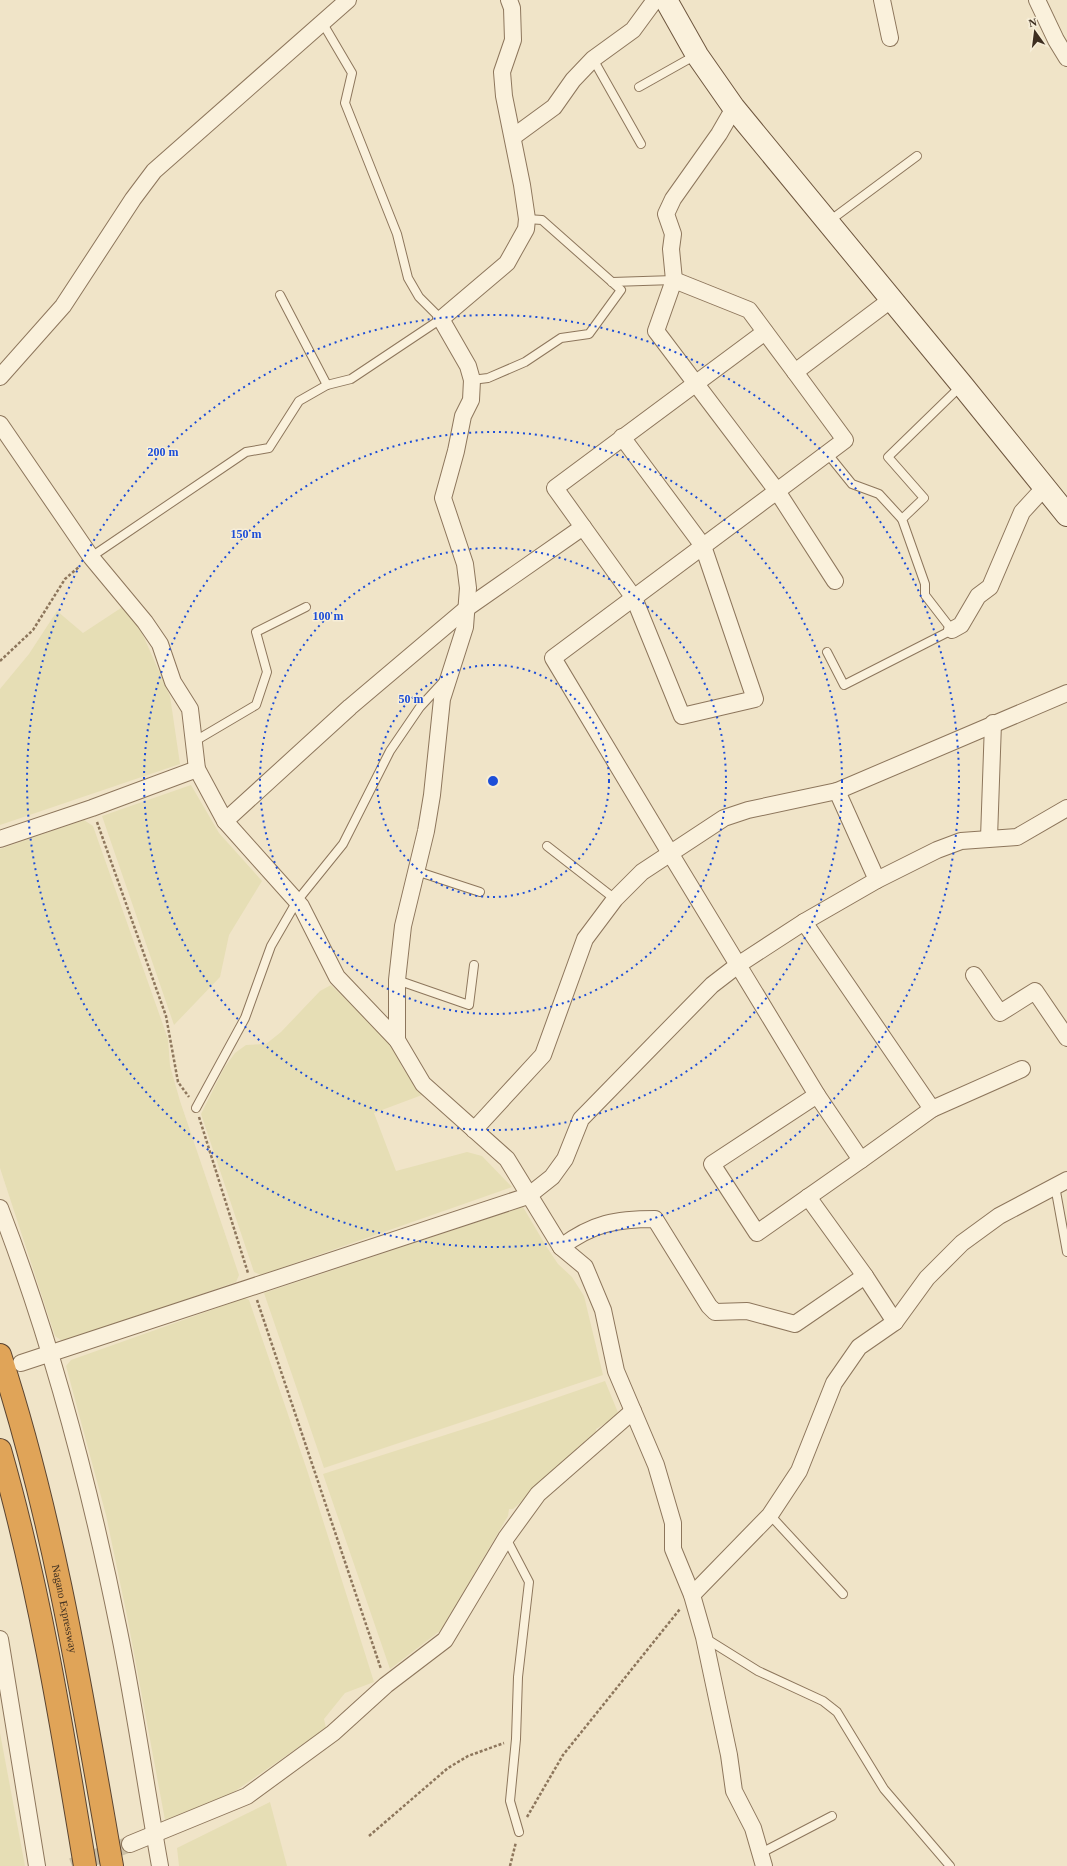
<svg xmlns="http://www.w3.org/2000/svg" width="1067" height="1866" viewBox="0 0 1067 1866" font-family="'Times New Roman',serif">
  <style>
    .farmland { fill: #e6deb5 }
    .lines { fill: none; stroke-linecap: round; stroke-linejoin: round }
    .street-tunnel { stroke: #ccc0a6; stroke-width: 16; stroke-dasharray: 16 8; stroke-linecap: butt }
    .lane-casing { stroke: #8d765c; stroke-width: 10 }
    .street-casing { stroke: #8d765c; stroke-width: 18 }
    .secondary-casing { stroke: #6f573f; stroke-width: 24 }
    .highway-casing { stroke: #5b4430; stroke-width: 24 }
    .path { stroke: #8d765c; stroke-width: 2.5; stroke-dasharray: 3 2; stroke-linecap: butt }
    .lane { stroke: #faf1dc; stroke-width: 8 }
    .street { stroke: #faf1dc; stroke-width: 16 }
    .secondary { stroke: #faf1dc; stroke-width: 22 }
    .highway { stroke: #e0a458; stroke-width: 22 }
    .ring { fill: none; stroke: #1d4ed8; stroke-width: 2; stroke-dasharray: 2 4 }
    .labels { text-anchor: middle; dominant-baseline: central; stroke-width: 3; stroke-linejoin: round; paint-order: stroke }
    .street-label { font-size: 11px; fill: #3d2e20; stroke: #f7eed8 }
    .centre { fill: #1d4ed8; stroke: #f7eed8; stroke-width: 2 }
    .ring-label { font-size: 12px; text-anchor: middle; font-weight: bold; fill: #1d4ed8; stroke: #f7eed8; stroke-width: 3; stroke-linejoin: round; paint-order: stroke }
  </style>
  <rect width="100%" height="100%" fill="#f0e4c8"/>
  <!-- farmland -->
  <g class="farmland">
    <polygon points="124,606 142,633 170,696 180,764 0,825 0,689 29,654 57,611 83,633"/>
    <polygon points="191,785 219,833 262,881 229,935 220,977 174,1025 102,816"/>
    <polygon points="84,820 93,826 168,1039 170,1066 180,1101 239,1275 236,1282 64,1342 55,1336 0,1168 0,849"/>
    <polygon points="331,985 390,1042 402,1067 422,1095 374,1113 396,1171 467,1152 482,1156 512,1187 261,1275 254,1272 201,1114 224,1068 235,1053 246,1045 266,1044 281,1032 320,991"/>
    <polygon points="523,1207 546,1246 558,1264 572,1277 584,1296 603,1375 324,1468 264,1293"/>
    <polygon points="245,1298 249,1300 308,1473 374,1682 345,1693 324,1719 326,1728 231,1794 165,1820 127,1616 106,1515 66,1366 71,1360"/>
    <polygon points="605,1381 619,1415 596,1429 596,1437 513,1509 509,1509 508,1516 441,1630 390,1669 323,1474 489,1421"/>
    <polygon points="0,1733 25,1866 0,1866"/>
    <polygon points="270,1802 287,1866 179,1866 177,1848"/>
  </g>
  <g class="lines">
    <!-- street-tunnel -->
    <polyline class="street-tunnel" points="72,1866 130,1844"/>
    <!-- lane casing -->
    <g class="lane-casing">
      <g id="lane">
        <polyline points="593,59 641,144"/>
        <polyline points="639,87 696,55"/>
        <polyline points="828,222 917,156"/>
        <polyline points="612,282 674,280"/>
        <polyline points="280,295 327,385"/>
        <polyline points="472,380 488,378 525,362 561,338 589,334 621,290 542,220 527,219"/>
        <polyline points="827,453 852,484 879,494 902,519"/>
        <polyline points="91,557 246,452 269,448 299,401 327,385 351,379 441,319 419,297 408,278 397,234 345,103 352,73 322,22"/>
        <polyline points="827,652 844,685 952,630 925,595 925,584 902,519 924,498 888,457 962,385"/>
        <polyline points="195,741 256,705 267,672 256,632 306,607"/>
        <polyline points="547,846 615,899"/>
        <polyline points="416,871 480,892"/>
        <polyline points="397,980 469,1005 474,965"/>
        <polyline points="196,1108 245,1018 271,946 297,901 343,844 390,751 420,707 444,681"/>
        <polyline points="1055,1186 1067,1252"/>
        <polyline points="770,1515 843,1594"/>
        <polyline points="506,1538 529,1582 518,1677 516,1739 510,1801 519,1832"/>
        <polyline points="705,1638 758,1671 823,1701 837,1712 884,1789 950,1866"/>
        <polyline points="761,1853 832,1816"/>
      </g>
    </g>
    <!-- street casing -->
    <g class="street-casing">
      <g id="street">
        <polyline points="882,0 890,38"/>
        <polyline points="1037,0 1056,40 1067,58"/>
        <polyline points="734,108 719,134 673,199 666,214 673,234 671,249 674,280 656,331 777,491 845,440 795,372 892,299"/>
        <polyline points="513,137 554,107 573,80 593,59 633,30 655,0"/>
        <polyline points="674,280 749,310 795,372"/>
        <polyline points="0,377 63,306 133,199 154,171 348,0"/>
        <polyline points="0,424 91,557 145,622 160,644 173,682 190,709 197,769 225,821 301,906 337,977 397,1040 423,1084 507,1159 561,1247 585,1267 603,1310 616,1371 656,1465 673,1523 673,1549 692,1595 704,1637 729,1755 734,1791 753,1828 764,1866"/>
        <polyline points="583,527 634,598 682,716 755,699 703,546 622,437"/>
        <polyline points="952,630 961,625 978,596 990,587 1022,512 1044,488"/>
        <polyline points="837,791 877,880"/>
        <polyline points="225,821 350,707 467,608 583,527 555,488 765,332"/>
        <polyline points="989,838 993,723"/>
        <polyline points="0,839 92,808 197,769"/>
        <polyline points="804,922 932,1109 861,1160 817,1095 670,853 553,658 777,491 835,581"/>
        <polyline points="974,975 1000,1013 1035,991 1067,1038"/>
        <polyline points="397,1040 397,980 403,926 426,831 432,795 442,699 465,627 468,588 465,564 443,498 456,451 463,416 471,400 472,380 468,366 441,319 507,263 526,229 527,219 522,185 504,96 502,72 513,40 512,8 509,0"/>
        <polyline points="817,1095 712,1164 757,1233 861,1160"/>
        <polyline points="932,1109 1022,1069"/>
        <polyline points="474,1130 543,1055 585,939 615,899 642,872 724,818 748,810 837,791 1067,693"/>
        <polyline points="808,1197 865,1276 895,1322"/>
        <path d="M0,1208C53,1345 90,1487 119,1631C135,1709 146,1788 160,1866"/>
        <path d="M561,1247C593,1223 616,1219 655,1219L709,1306L715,1312L747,1311L795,1324L865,1276"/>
        <polyline points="21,1363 528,1196 552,1177 565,1159 581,1119 712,985 738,965 804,922 877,880 937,850 961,841 1017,837 1067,808"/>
        <polyline points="692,1595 770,1515 799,1471 834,1383 859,1347 895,1322 927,1278 962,1243 999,1216 1067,1180"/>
        <polyline points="0,1639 37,1866"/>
        <polyline points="130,1844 247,1796 333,1733 386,1685 445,1640 506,1538 538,1494 633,1411"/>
      </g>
    </g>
    <!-- secondary casing -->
    <g class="secondary-casing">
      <polyline id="secondary" points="666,0 697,55 734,108 962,385 1067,515"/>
    </g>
    <!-- highway casing -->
    <g class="highway-casing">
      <g id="highway">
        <path id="s1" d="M0,1355C54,1521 82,1695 112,1866"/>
        <path d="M0,1450C39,1586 62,1727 85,1866"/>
      </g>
    </g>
    <!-- path -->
    <g class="path">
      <polyline points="0,661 33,630 65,579 80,566"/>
      <polyline points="97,822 166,1016 178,1082 189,1097"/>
      <polyline points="199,1117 248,1273"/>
      <polyline points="257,1300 381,1669"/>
      <polyline points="527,1817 563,1755 680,1609"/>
      <polyline points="369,1836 448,1768 468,1756 504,1743"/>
      <polyline points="510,1866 516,1842"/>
    </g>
    <!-- lane -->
    <use href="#lane" class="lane"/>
    <!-- street -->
    <use href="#street" class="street"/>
    <!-- secondary -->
    <use href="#secondary" class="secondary"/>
    <!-- highway -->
    <use href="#highway" class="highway"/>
  </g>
  <!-- distance rings -->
  <g class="ring">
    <circle cx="493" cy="781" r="116"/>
    <circle cx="493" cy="781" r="233"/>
    <circle cx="493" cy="781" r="349"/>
    <circle cx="493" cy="781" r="466"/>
  </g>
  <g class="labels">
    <!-- street labels -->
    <g class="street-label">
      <text stroke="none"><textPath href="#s1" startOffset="262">Nagano Expressway</textPath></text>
    </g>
  </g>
  <circle cx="493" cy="781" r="6" class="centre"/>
  <g class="ring-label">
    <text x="163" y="456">200 m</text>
    <text x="246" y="538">150 m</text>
    <text x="328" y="620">100 m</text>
    <text x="411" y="703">50 m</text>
  </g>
  <!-- north arrow -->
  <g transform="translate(1035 32) rotate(346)" stroke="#f7eed8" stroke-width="3" paint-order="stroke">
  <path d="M0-3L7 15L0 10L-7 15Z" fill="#3d2e20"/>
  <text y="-6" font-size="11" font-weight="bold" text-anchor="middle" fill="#3d2e20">N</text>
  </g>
</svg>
